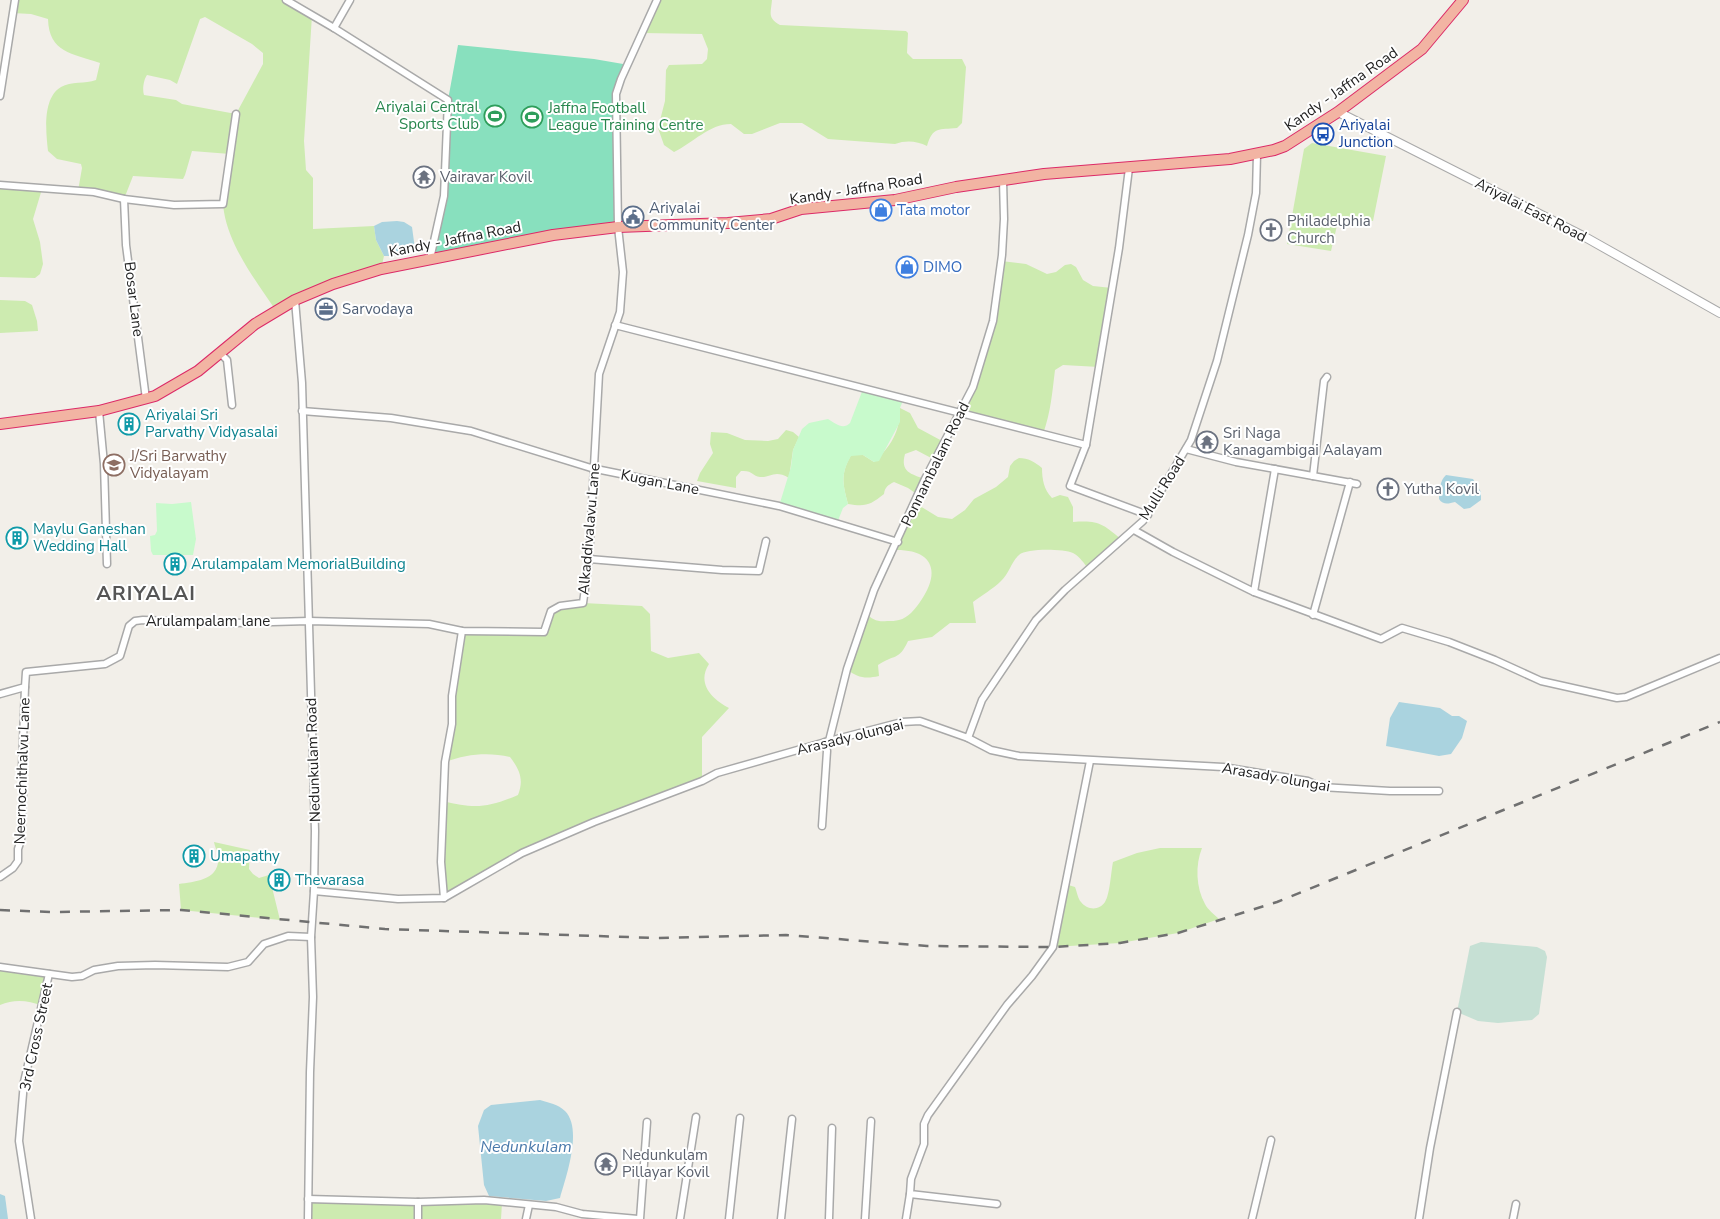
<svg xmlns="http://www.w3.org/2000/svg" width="1720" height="1219" viewBox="0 0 1720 1219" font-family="'Nunito Sans',sans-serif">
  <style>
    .grass { fill: #cdebb0; fill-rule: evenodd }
    .wetland { fill: #c6e0d4 }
    .park { fill: #c8facc }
    .pitch { fill: #88e0be }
    .water { fill: #aad3df }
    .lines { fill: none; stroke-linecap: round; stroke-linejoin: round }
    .minor-casing { stroke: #a9a9a9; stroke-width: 9 }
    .tertiary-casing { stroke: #a9a9a9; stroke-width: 10 }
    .trunk-casing { stroke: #dc2a67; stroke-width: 12 }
    .minor { stroke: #fff; stroke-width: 6 }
    .tertiary { stroke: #fff; stroke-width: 8 }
    .trunk { stroke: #f2b4a3; stroke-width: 10 }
    .rail { stroke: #707070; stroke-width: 2.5; stroke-dasharray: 10 10; stroke-linecap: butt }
    .labels { text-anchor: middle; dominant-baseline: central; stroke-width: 4; stroke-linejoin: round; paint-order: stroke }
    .street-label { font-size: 15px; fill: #222; stroke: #fff }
    .leisure-label { font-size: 15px; fill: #27864d; stroke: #fff; text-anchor: end }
    .transit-label { font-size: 15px; fill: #164399; stroke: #fff; text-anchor: start }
    .worship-label { font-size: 15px; fill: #5b616d; stroke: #fff; text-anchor: start }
    .service-label { font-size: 15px; fill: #4e5e75; stroke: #fff; text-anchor: start }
    .shop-label { font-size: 15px; fill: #366cbe; stroke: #fff; text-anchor: start }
    .culture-label { font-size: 15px; fill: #0d838f; stroke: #fff; text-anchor: start }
    .education-label { font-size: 15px; fill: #785e54; stroke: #fff; text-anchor: start }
    .water-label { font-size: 16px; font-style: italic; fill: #4a7aab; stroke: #fff }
    .district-label { font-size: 20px; font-weight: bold; letter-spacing: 1px; fill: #555; stroke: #fff }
  </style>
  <rect width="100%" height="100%" fill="#f2efe9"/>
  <!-- grass -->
  <g class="grass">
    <path d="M15,0H286L312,15L304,141L306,170L313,178V229L374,226L376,240L384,256L381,269L276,311C257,282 230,248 224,212C221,196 228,171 230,154L192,151L185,175L183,179L133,176L124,199L78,191L82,168L81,164L57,159L48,151C46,133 42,98 61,87C71,81 85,84 96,80L100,63C72,53 49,53 48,19L31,14L12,13ZM205,17L252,44L263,53V64L236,114L182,104L176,100L144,95C142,89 144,79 147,75L170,80L177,84L200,19Z"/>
    <path d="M657,0H772C771,13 767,18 780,25L906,31L908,33L907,53L913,59H962L966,67L962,123L957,128C939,130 933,126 927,146C917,141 906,140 895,144L828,139L802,123H780L752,134H744L731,124C709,124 693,143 674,152L664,145L658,128L665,101L666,70L669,65L702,64L707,59L708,49L702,34L643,33Z"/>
    <polygon points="1312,143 1386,156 1373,221 1339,217 1331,251 1287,244 1304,149"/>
    <polygon points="0,185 42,189 33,219 40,242 43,264 40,274 35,278 0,277"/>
    <path d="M1001,261L1026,264L1047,274L1056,272L1065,265L1071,264L1076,267L1083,280L1093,286L1112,288L1099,367L1063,365L1055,370C1052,394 1051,411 1043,434L960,412L973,387L993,321Z"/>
    <polygon points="0,300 25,301 32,305 37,321 38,331 0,333"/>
    <path d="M900,408L910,413L918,428L944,442L935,460L916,450L905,454C900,472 911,474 925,479L918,495L908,488L894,482C888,485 885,487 884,494C870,505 866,507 848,504C843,484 840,475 851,455H863L874,462C891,446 900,432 900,408Z"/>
    <path d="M786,430L793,432L799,437L793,450L789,478C774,469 771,478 760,477C752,476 753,470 741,471L736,477V488L697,481L700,473L713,453L710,444L711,432L727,433L745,440L768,441L778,439Z"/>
    <path d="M1019,458C1028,458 1035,462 1042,468C1042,479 1044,490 1052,498L1060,495L1068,497L1073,507V522C1099,520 1103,524 1122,540L1089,570C1084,563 1080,557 1073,553C1063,549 1027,548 1019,555C1011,562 1009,574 1001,581C993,589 982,595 973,602L976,623H950L932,637L908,641C899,661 894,654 878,665L879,676C866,679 857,678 847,669L866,613C872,620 878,622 887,621C891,621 896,621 899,620C908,618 915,609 920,602C941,572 934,549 894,550L915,503L938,517L952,519L965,510L974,499L996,487L1008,477L1010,466L1014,461Z"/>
    <path d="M583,603L642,606L650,614L651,651L668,658L699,653L709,664C696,684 713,700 729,708L702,737V781L522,852L444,898L443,801C474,809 488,808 518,795C524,780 520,770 510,757C488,752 467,754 445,762L462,631L544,632L551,611Z"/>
    <path d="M214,842L250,850L249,869L253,874L259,878L269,875L280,920L181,910L179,884C194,882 220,880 218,858C218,853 215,847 214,842Z"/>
    <path d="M1160,848H1202C1195,865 1196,888 1205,904C1208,910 1214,914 1219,919L1178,933L1120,943L1053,947L1065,884L1075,887C1077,892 1078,899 1081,902C1087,910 1099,911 1105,902C1110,894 1111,872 1113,862L1137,853Z"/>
    <path d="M0,967L49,974L42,1006C28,1000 14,999 0,1005Z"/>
    <polygon points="308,1199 502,1203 501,1219 308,1219"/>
  </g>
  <!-- wetland -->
  <polygon class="wetland" points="1481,942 1537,947 1545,951 1547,957 1539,1014 1532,1020 1498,1023 1478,1021 1457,1012 1470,946"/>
  <!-- park -->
  <g class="park">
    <path d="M863,389L904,398L900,408V422L879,461L874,462L863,455L851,456C840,475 843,484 848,504L843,508L837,523L779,506L791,467L793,450L802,429L809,423L828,419C836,424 843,430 850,423Z"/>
    <polygon points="191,502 196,539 193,555 153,555 151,551 150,536 155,535 157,531 156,503 172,504"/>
  </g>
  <!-- pitch -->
  <polygon class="pitch" points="458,45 594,59 629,65 616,94 618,227 430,259 444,196 448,100"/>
  <!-- water -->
  <g class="water">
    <path d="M397,221L404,222L412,227L415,249C408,257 394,256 384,256L376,240L374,226L382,222Z"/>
    <path d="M1446,475L1473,479L1481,492V500L1470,508L1464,509L1455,502C1448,504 1443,505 1439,499C1439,491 1440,480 1446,475Z"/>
    <polygon points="1399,702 1440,708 1452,716 1459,716 1467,721 1462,738 1451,754 1439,756 1386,746 1390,718"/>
    <path d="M540,1100C549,1103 558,1104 565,1111C583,1129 566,1177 560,1198L546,1201L489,1196L484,1185L478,1126L484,1110L491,1105Z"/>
    <polygon points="0,1194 5,1196 8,1219 0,1219"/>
  </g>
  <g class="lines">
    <!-- minor casing -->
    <g class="minor-casing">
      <g id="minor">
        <polyline points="286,0 334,28 448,100 444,196 430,259"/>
        <polyline points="334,28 350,0"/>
        <polyline points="0,96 15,0"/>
        <polyline points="0,185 94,192 124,199 174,205 223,204 236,114"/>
        <polyline points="124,199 126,245 146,399"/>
        <polyline points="295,300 302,383 315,831 314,891 311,937 313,997 310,1072 308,1219"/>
        <polyline points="615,325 1086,445 1070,486 1148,515"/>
        <polyline points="220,353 227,360 232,405"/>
        <polyline points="99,411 104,464 107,564"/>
        <polyline points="302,411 391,418 471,431 591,468 779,506 898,542"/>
        <polyline points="1086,445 1119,248 1129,168"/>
        <polyline points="1186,449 1236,462 1357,484"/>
        <polyline points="1313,476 1324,381 1327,377"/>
        <polyline points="1134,530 1173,552 1254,592 1381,639 1402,628 1449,642 1495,660 1541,681 1617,698 1626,697 1720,658"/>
        <polyline points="589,559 722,570 759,571 766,541"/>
        <polyline points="1254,592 1275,469"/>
        <polyline points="1313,615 1350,482"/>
        <polyline points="0,694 25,687 26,672 105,664 120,656 129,626 135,621 143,620 233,623 309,621 429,624 462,631 544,632 551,611 560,606 583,603 589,559 599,374 620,312 623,272 618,227 616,94 621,79 657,0"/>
        <polyline points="968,738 982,700 1036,620 1065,590 1143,521 1191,440 1217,361 1248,235 1256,193 1257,154"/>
        <polyline points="829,741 847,669 874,590 925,479 973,387 993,321 1002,255 1004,219 1003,180"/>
        <polyline points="822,826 827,751 825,742"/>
        <polyline points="0,877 13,868 18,861 18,849 21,840 23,793 22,768 25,687"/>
        <polyline points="314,891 398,899 444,898 522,853 594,822 702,781 717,773 829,741 902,722 920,721 968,738 991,750 1019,756 1223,767 1308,781 1321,787 1390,791 1439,791"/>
        <polyline points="444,898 441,862 445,762 452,724 452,696 462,631"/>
        <polyline points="0,967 72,977 82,976 94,970 118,966 155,965 228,967 248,962 264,944 288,936 311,937"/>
        <polyline points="308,1199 418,1202 484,1200 556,1207 582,1214 638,1219"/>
        <polyline points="997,1204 910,1194 911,1179 924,1144 924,1124 928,1115 1007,1005 1032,976 1053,947 1090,761"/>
        <polyline points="31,1219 19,1141 24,1082 49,974"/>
        <polyline points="418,1219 418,1202"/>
        <polyline points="526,1219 529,1205"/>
        <polyline points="640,1219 647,1122"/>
        <polyline points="680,1219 696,1117"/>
        <polyline points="729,1219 740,1118"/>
        <polyline points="781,1219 792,1119"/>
        <polyline points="829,1219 832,1128"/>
        <polyline points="865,1219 871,1121"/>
        <polyline points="906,1219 910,1194"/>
        <polyline points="1252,1219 1271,1140"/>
        <polyline points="1419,1219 1430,1148 1457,1012"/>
        <polyline points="1513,1219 1516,1204"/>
      </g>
    </g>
    <!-- tertiary casing -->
    <g class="tertiary-casing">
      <polyline id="tertiary" points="1338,112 1585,237 1720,313"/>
    </g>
    <!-- trunk casing -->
    <g class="trunk-casing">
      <polyline id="trunk" points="0,424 99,411 155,396 198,371 255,324 295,300 333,284 381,269 553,235 618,227 728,223 771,219 801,209 895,200 956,187 1044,174 1230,159 1274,150 1285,146 1338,112 1422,49 1463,0"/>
    </g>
    <!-- minor -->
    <use href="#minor" class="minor"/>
    <!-- tertiary -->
    <use href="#tertiary" class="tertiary"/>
    <!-- trunk -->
    <use href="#trunk" class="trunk"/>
    <!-- rail -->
    <polyline class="rail" points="0,910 52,912 181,910 385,929 656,938 786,935 927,946 1053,947 1120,943 1178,933 1277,902 1720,722"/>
  </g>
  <!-- icons -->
  <defs>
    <g id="stadium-ring" transform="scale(1.125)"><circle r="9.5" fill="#fff" stroke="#2e9e5b" stroke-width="1.5"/><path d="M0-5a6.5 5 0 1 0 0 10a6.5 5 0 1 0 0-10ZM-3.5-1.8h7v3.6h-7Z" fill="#2e9e5b"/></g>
    <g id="bus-ring" transform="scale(1.125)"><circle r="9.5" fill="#fff" stroke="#1a4fb4" stroke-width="1.5"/><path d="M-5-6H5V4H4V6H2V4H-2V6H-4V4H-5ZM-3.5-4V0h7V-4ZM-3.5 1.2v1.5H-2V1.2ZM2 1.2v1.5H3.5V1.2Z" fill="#1a4fb4"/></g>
    <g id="temple-ring" transform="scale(1.125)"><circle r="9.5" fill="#fff" stroke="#6b7280" stroke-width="1.5"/><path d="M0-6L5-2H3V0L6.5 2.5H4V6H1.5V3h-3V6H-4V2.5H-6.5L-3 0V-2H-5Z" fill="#6b7280"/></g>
    <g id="shop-ring" transform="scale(1.125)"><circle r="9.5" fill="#fff" stroke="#3f7fe0" stroke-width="1.5"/><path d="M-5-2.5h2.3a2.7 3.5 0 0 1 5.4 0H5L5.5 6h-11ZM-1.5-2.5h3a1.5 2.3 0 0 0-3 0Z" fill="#3f7fe0"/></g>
    <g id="civic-ring" transform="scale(1.125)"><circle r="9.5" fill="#fff" stroke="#5c6f8a" stroke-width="1.5"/><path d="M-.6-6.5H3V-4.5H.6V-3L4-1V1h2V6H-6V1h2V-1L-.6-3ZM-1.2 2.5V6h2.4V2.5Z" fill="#5c6f8a"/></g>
    <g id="church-ring" transform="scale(1.125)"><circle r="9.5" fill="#fff" stroke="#6b7280" stroke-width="1.5"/><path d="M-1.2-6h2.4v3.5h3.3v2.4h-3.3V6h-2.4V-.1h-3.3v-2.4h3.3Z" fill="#6b7280"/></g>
    <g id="office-ring" transform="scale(1.125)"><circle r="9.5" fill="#fff" stroke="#5c6f8a" stroke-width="1.5"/><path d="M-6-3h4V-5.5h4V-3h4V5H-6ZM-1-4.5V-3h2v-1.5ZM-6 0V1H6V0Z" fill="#5c6f8a"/></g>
    <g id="building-ring" transform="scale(1.125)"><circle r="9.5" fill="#fff" stroke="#0f9aa8" stroke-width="1.5"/><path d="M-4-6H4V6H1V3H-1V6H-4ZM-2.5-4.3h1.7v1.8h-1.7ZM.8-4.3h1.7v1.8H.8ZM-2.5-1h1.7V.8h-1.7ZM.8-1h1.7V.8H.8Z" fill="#0f9aa8"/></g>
    <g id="school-ring" transform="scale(1.125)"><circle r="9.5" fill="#fff" stroke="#8d6e63" stroke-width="1.5"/><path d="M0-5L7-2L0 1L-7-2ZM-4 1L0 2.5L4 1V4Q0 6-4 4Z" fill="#8d6e63"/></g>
  </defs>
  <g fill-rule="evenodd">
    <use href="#stadium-ring" x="495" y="116"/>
    <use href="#stadium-ring" x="532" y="117"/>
    <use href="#bus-ring" x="1323" y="134"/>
    <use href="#temple-ring" x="424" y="177"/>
    <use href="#shop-ring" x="881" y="210"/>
    <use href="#civic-ring" x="633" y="217"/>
    <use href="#church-ring" x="1271" y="230"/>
    <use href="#shop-ring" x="907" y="267"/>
    <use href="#office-ring" x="326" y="309"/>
    <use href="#building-ring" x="129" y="424"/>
    <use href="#temple-ring" x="1207" y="442"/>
    <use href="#school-ring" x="114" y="465"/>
    <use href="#church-ring" x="1388" y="489"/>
    <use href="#building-ring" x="17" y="538"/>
    <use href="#building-ring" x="175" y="564"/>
    <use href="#building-ring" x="194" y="856"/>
    <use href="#building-ring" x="279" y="880"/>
    <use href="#temple-ring" x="606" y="1164"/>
  </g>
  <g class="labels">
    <!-- street labels -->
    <g class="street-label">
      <text transform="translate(1341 89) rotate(-35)">Kandy - Jaffna Road</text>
      <text transform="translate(856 189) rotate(-9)">Kandy - Jaffna Road</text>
      <text transform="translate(1531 210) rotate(27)">Ariyalai East Road</text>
      <text transform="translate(455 239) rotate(-11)">Kandy - Jaffna Road</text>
      <text transform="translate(134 299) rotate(83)">Bosar Lane</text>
      <text transform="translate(935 464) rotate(-64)">Ponnambalam Road</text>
      <text transform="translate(660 482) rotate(11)">Kugan Lane</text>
      <text transform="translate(1162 488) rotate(-58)">Mulli Road</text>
      <text transform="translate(589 529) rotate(-85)">Alkaddivalavu Lane</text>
      <text x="208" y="621">Arulampalam lane</text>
      <text transform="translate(850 737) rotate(-14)">Arasady olungai</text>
      <text transform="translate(313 760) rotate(-92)">Nedunkulam Road</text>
      <text transform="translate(22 771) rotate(-88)">Neernochithalvu Lane</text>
      <text transform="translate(1276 777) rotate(10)">Arasady olungai</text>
      <text transform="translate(36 1037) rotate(-78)">3rd Cross Street</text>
    </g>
    <!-- leisure labels -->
    <g class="leisure-label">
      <text x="479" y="107">Ariyalai Central<tspan x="479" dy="17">Sports Club</tspan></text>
      <text x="548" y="108" text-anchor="start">Jaffna Football<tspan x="548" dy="17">League Training Centre</tspan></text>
    </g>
    <!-- transit labels -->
    <g class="transit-label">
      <text x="1339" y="125">Ariyalai<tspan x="1339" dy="17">Junction</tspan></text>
    </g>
    <!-- worship labels -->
    <g class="worship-label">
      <text x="440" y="177">Vairavar Kovil</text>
      <text x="1287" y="221">Philadelphia<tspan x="1287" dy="17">Church</tspan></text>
      <text x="1223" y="433">Sri Naga<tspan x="1223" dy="17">Kanagambigai Aalayam</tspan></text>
      <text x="1404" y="489">Yutha Kovil</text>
      <text x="622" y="1155">Nedunkulam<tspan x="622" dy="17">Pillayar Kovil</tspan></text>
    </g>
    <!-- service labels -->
    <g class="service-label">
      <text x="649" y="208">Ariyalai<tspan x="649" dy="17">Community Center</tspan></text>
      <text x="342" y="309">Sarvodaya</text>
    </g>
    <!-- shop labels -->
    <g class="shop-label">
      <text x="897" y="210">Tata motor</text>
      <text x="923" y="267">DIMO</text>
    </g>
    <!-- culture labels -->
    <g class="culture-label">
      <text x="145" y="415">Ariyalai Sri<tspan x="145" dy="17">Parvathy Vidyasalai</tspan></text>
      <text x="33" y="529">Maylu Ganeshan<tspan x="33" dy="17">Wedding Hall</tspan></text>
      <text x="191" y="564">Arulampalam MemorialBuilding</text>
      <text x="210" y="856">Umapathy</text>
      <text x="295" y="880">Thevarasa</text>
    </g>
    <!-- education labels -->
    <g class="education-label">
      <text x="130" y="456">J/Sri Barwathy<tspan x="130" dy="17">Vidyalayam</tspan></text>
    </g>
    <!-- water labels -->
    <g class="water-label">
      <text x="526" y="1147">Nedunkulam</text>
    </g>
    <!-- district labels -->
    <g class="district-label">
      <text x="146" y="593">ARIYALAI</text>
    </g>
  </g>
</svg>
